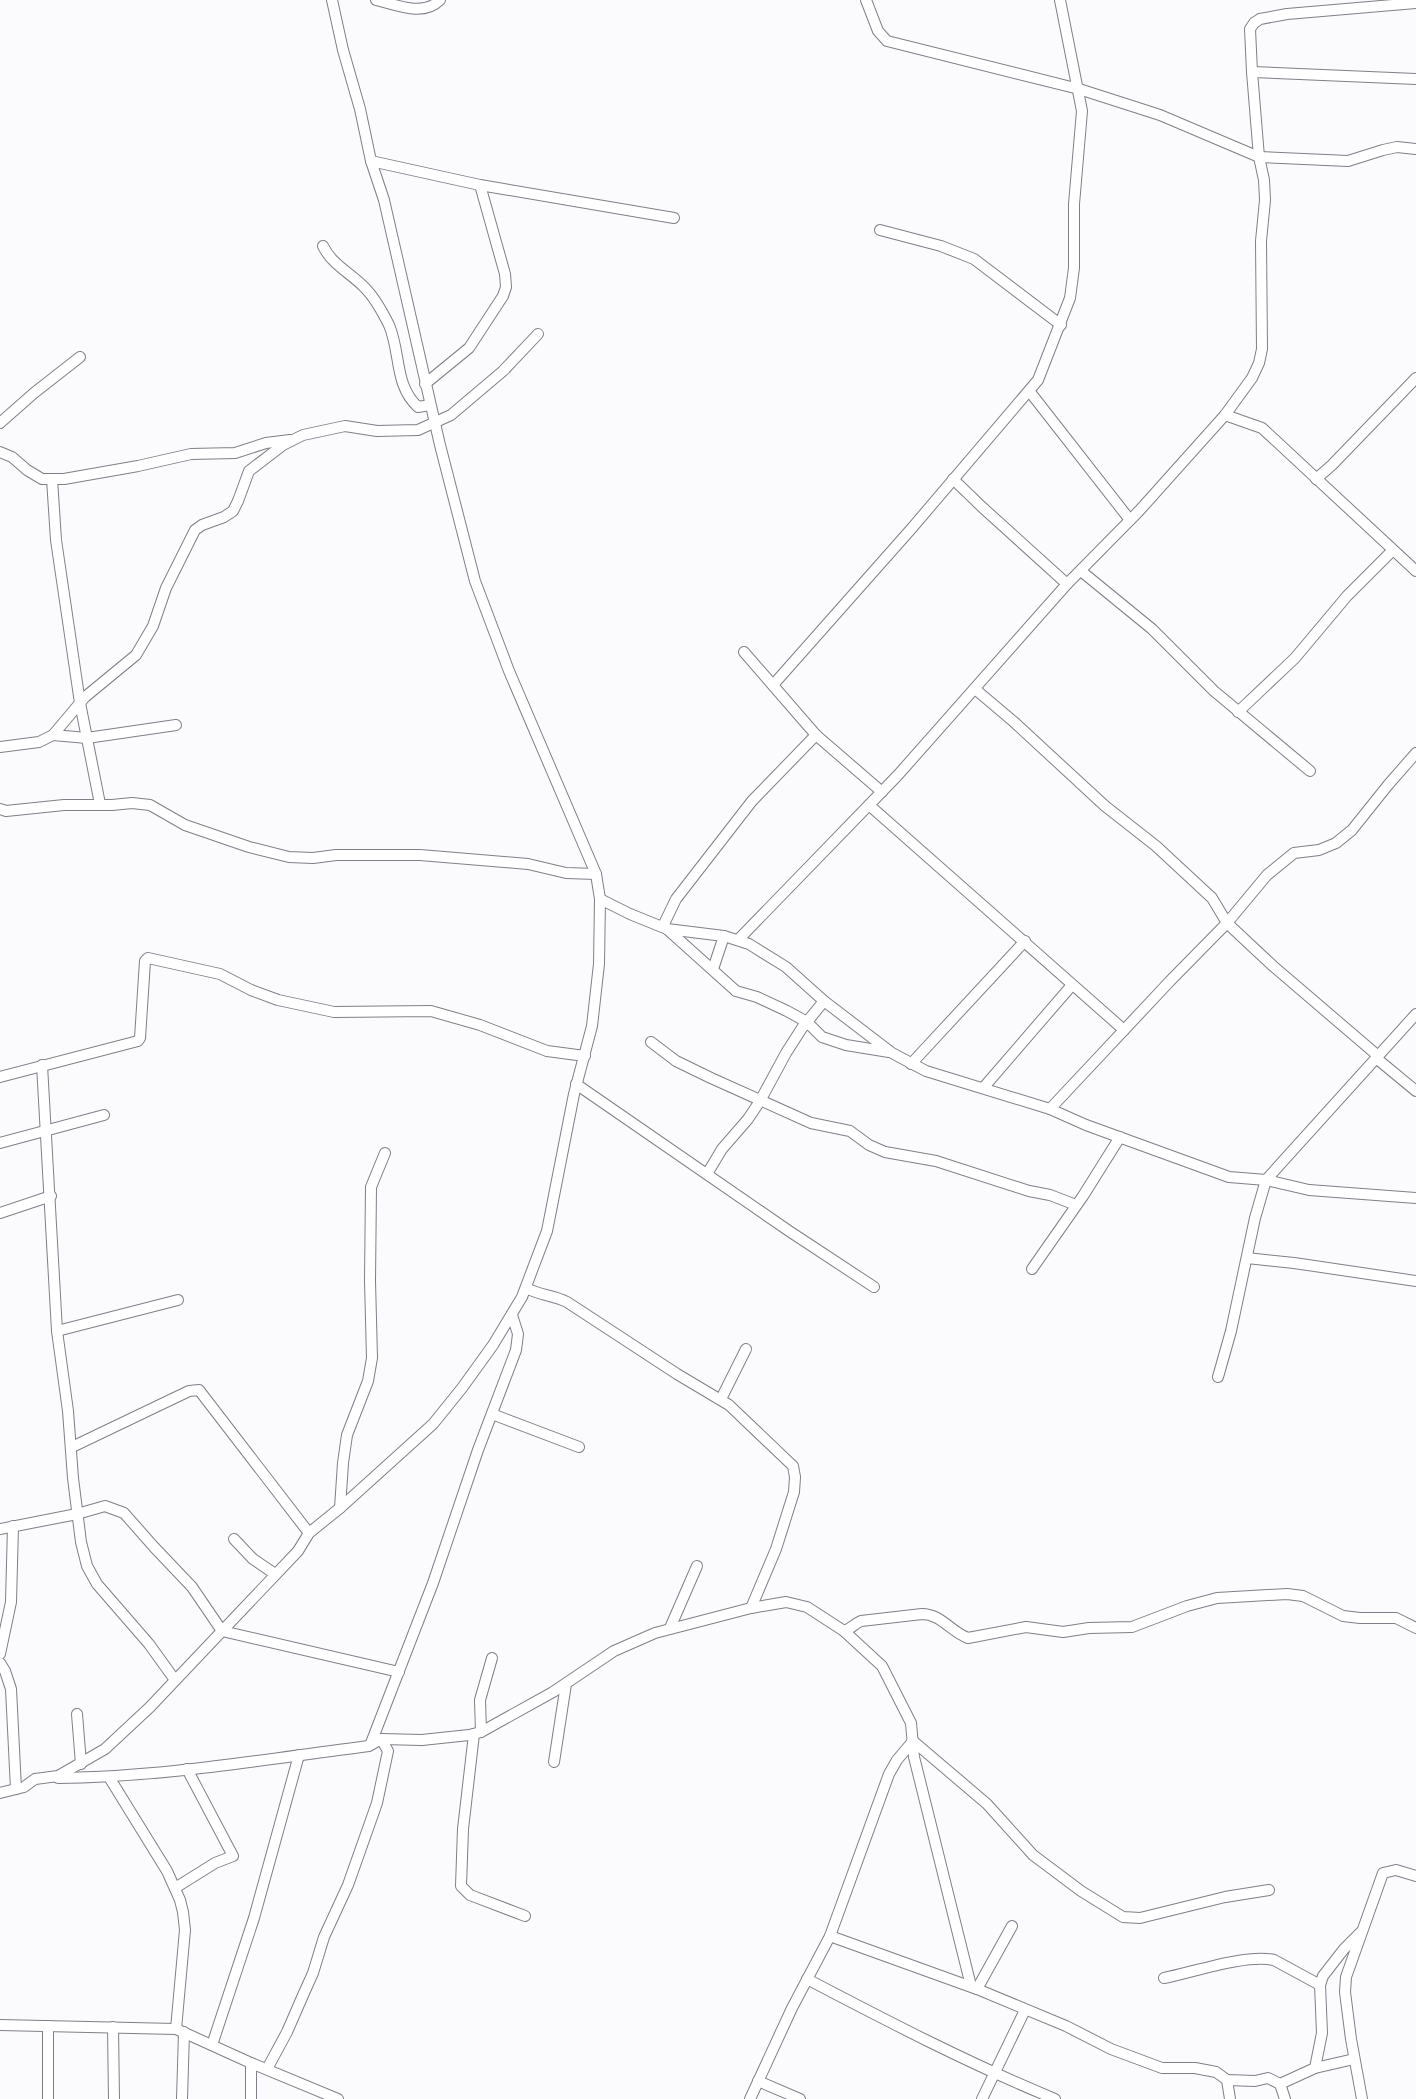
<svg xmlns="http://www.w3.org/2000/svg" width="1416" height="2099" viewBox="0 0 1416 2099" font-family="'PT Sans Narrow',sans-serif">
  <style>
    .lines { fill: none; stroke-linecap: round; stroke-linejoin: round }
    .street-casing { stroke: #7f7f89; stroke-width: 12 }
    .street { stroke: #fff; stroke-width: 10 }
  </style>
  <rect width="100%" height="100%" fill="#fbfbfd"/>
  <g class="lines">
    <!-- street casing -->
    <g class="street-casing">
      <g id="street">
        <path d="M376,0C397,5 423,17 440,0"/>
        <polyline points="866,0 878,31 887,41 1079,89 1160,115 1259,157 1348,161 1383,150 1397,147 1416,149"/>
        <polyline points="1252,72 1416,79"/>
        <polyline points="371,161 480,185 674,218"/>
        <polyline points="880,230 941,246 974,259 1061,325"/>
        <path d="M323,246C332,265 351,273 365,288C375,298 383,313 389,325C401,353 394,385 418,407L430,405"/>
        <polyline points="425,384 469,348 503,296 506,287 505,274 480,185"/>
        <polyline points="1030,392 1130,520"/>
        <polyline points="1225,415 1262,428 1416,571"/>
        <polyline points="0,423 34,393 80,357"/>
        <polyline points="0,452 12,457 27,470 42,479 64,479 138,466 191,454 235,453 266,443 290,440"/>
        <polyline points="52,479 56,540 80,703 100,804"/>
        <polyline points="953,479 982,507 1067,584"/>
        <polyline points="1316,479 1332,465 1416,378"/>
        <polyline points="1081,571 1152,629 1214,691 1310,771"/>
        <polyline points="744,652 816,735 882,792"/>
        <polyline points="773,685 912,528 1038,380 1070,298 1074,268 1074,204 1082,111 1060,0"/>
        <polyline points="975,689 1014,722 1105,806 1156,846 1212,898 1227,923 1273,966 1377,1055"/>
        <polyline points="1238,712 1295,658 1347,596 1392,551"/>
        <polyline points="53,735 87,738 176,725"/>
        <polyline points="0,747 39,742 53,735 85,697 136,655 153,626 166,588 195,530 202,525 224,517 233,511 238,501 249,471 283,445 303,435 345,426 377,431 418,430 451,415 503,371 538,334"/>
        <polyline points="869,805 1124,1030"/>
        <polyline points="0,809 6,811 64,805 112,805 132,803 150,805 185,825 249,847 289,857 313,858 336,855 420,855 528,864 566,873 596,874"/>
        <polyline points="600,899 630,914 667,929 724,936 749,944 786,967 824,1001 892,1053 926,1071 1050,1109 1086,1125 1229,1177 1266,1180 1309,1190 1416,1198"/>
        <polyline points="663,926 676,899 752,801 816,735"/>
        <polyline points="667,929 736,991 757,997 787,1011 807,1022 822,1037 846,1045 889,1052"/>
        <polyline points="738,940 898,775 1067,584 1139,511 1225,415 1252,378 1259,363 1262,349 1261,241 1265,200 1264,180 1259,157 1252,72 1250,29 1254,23 1260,19 1287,14 1416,3"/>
        <polyline points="713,969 724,936"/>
        <polyline points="651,1042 676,1061 711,1078 811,1123 850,1131 869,1145 885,1152 936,1161 1029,1191 1050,1195 1076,1205"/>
        <polyline points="1376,1058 1416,1091"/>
        <polyline points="911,1064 1025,941"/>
        <polyline points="42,1065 57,1331 68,1411 73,1478 81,1542 87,1566 97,1584 149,1644 175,1680"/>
        <polyline points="0,1077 138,1041 140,1038 145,961 148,958 220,974 251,990 278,1000 334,1012 431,1011 480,1025 547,1051 585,1056"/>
        <polyline points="576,1084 789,1231 874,1287"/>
        <polyline points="984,1087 1072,985"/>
        <polyline points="1050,1109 1170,981 1227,923 1267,875 1294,853 1319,850 1336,843 1352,830 1388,785 1416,753"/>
        <polyline points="0,1143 104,1115"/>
        <polyline points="707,1174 722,1149 748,1119 760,1101 786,1053 802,1028 824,1001"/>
        <polyline points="0,1213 51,1196"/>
        <polyline points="1247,1258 1294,1263 1416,1281"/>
        <polyline points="1032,1269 1083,1196 1120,1137"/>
        <path d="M526,1288C539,1295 553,1295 567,1302L677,1374L729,1405L793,1466L795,1477L794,1492L776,1549L751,1608"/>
        <polyline points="57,1331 178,1300"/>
        <polyline points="1218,1377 1231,1331 1255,1218 1266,1180 1416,1014"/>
        <polyline points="721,1399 746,1349"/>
        <polyline points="492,1414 579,1447"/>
        <polyline points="72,1447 189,1391 199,1390 309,1533"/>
        <polyline points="340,1508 343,1463 347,1435 368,1381 372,1358 370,1281 371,1187 385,1153"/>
        <polyline points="0,1529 77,1514 105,1506 124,1513 154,1547 192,1587 222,1631 399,1672"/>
        <polyline points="234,1539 253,1559 275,1574"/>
        <polyline points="670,1628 697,1566"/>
        <path d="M844,1631C851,1629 854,1624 861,1621L922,1614C941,1614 951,1632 968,1638L1026,1627L1063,1632L1089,1628L1132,1627L1187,1606L1217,1598L1287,1594L1303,1596L1343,1616L1360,1618H1396L1416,1628"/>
        <polyline points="0,1654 11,1602 13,1526"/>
        <polyline points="0,1663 5,1671 11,1689 16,1789"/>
        <polyline points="77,1714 81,1764"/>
        <polyline points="481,1732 480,1700 492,1658"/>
        <polyline points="474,1734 463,1829 461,1886 470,1895 525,1916"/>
        <polyline points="371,1743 433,1583 478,1450 516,1350 518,1334 512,1315"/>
        <polyline points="554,1762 566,1684"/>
        <polyline points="109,1777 167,1871 180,1900 183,1912 185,1930 176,2029"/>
        <path d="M58,1778C163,1777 266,1759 369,1746L381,1739L422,1740L469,1735L481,1732L553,1692L614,1651L655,1633L751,1608L786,1602L807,1607L844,1631L882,1666L911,1723L914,1757L971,1986"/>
        <polyline points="0,1793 24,1787 35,1779 58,1776 105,1749 150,1707 298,1551 309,1533 340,1508 433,1424 462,1388 493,1345 522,1297 547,1231 574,1094 592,1026 599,964 600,899 596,874 509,671 475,581 440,445 384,200 371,161 360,109 343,50 332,0"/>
        <polyline points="175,1888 215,1863 233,1856 187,1769"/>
        <polyline points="830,1936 977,1989 1066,2026 1111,2049 1162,2068 1195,2068 1216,2072 1227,2080 1255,2081 1268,2078 1280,2084 1285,2099"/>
        <path d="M1164,1978C1194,1972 1245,1954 1274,1960L1320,1985"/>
        <path d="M807,1979C889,2022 970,2064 1055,2099"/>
        <polyline points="977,1989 1012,1926"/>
        <polyline points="0,2025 176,2029 251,2063 338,2099"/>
        <polyline points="48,2026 48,2099"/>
        <polyline points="113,2027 114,2099"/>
        <polyline points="212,2045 254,1918 299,1755"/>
        <polyline points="1315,2068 1354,2059"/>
        <polyline points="267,2069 287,2032 304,1993 313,1973 324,1937 348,1885 377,1803 388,1751 381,1739"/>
        <polyline points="1227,2080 1230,2099"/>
        <polyline points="758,2081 800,2099"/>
        <polyline points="1280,2084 1315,2068 1322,2033 1320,1985 1323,1976 1344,1949 1361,1932"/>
        <polyline points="182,2099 184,2032"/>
        <polyline points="251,2099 251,2063"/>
        <polyline points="750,2099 792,2008 830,1936 889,1774 897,1760 913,1741 987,1804 1033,1855 1081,1891 1123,1917 1140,1918 1225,1897 1269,1890"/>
        <polyline points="982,2099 1025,2010"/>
        <polyline points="1362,2099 1351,2039 1345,1992 1346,1977 1383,1873 1396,1870 1416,1876"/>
      </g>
    </g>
    <!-- street -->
    <use href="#street" class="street"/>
  </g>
</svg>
